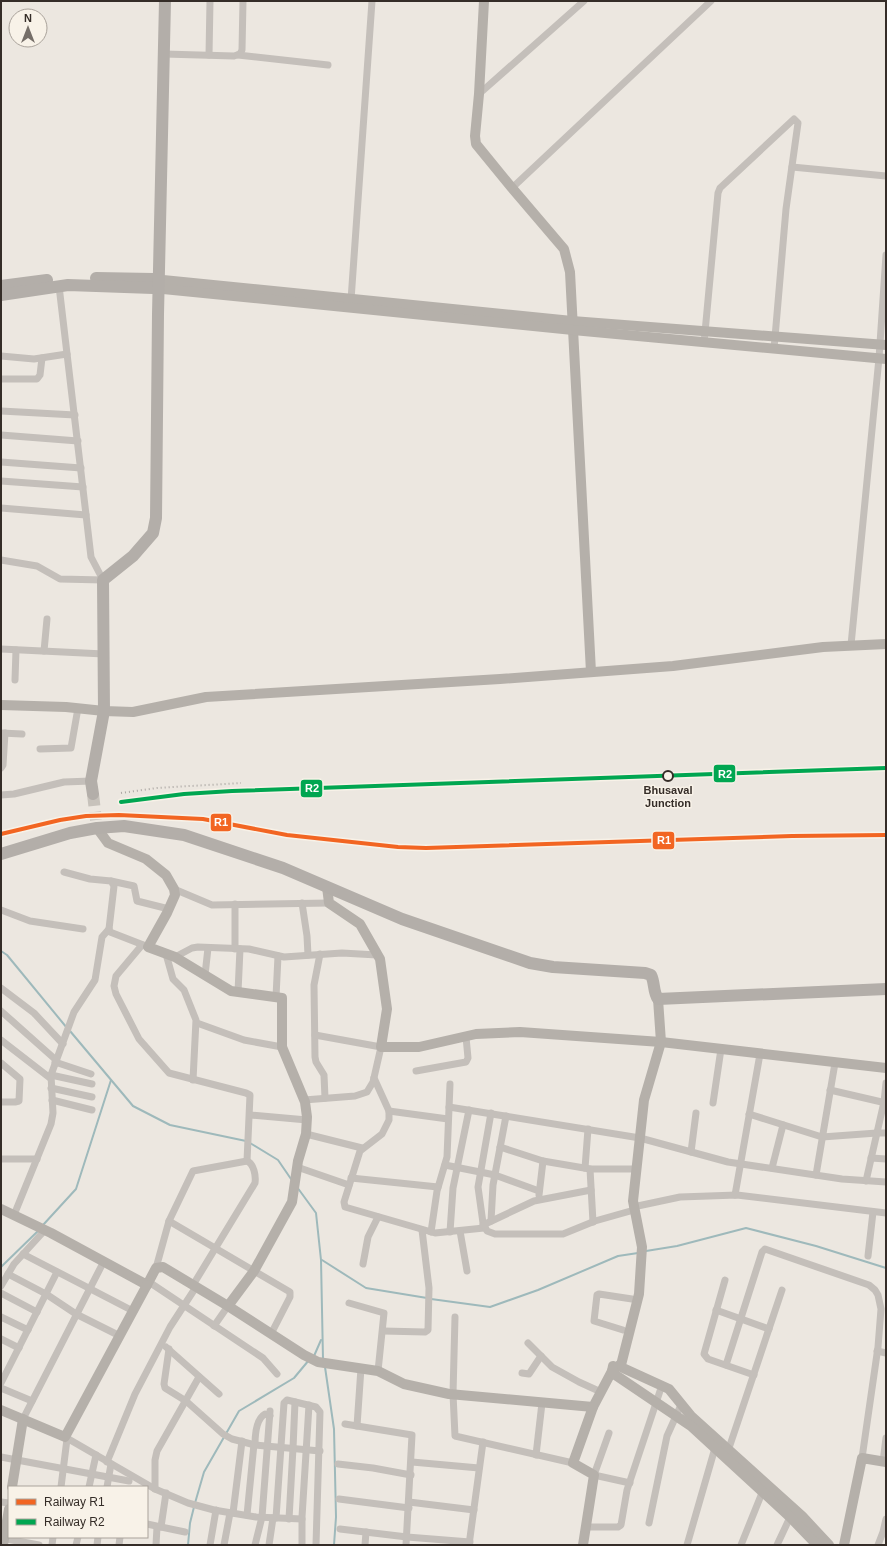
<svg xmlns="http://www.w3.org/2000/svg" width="887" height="1546" viewBox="0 0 887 1546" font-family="Arial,sans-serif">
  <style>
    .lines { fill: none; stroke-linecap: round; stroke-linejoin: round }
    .stream { stroke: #9eb9bb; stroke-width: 2 }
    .primary-tunnel { stroke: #c7c2bb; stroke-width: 12; stroke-dasharray: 12 6; stroke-linecap: butt }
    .street { stroke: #c4bfba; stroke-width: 7 }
    .secondary { stroke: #b5b0aa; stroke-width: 10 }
    .primary { stroke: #b3aea9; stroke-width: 12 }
    .rail { stroke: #aca8a4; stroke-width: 2; stroke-dasharray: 1 3; stroke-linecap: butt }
    .rail-1-casing { stroke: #f8f2e8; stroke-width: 7 }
    .rail-2-casing { stroke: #f8f2e8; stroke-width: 7 }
    .rail-1 { stroke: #f26522; stroke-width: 4 }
    .rail-2 { stroke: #00a651; stroke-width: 4 }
    .stop-dot { fill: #f8f2e8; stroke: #352d28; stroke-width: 2 }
    .labels { text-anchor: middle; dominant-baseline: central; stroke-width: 3; stroke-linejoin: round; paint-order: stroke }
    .stop-label { font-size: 11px; font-weight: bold; fill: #352d28; stroke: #f8f2e8 }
    .line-badge { stroke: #f8f2e8; stroke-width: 1.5 }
    .badge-label { font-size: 11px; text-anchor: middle; font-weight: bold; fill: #fff }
  </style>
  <rect width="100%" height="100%" fill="#ece7e0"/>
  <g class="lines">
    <!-- stream -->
    <g class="stream">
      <polyline points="1,951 7,955 67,1028"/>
      <polyline points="70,1031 133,1106 170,1125 246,1141"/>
      <polyline points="250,1143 278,1160 291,1179"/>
      <polyline points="297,1187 316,1213 321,1260 323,1359"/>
      <polyline points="43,1225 76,1189 111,1080"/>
      <polyline points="646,1251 677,1246 746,1228 816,1246 886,1268"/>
      <polyline points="322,1260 366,1288 427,1298"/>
      <polyline points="1,1267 39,1230"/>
      <polyline points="431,1299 490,1307 538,1290 618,1256 638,1253"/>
      <polyline points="314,1356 321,1340"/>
      <polyline points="325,1367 334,1429 336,1517 334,1545"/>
      <polyline points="195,1503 204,1472 239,1411 294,1378 309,1360"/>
      <polyline points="188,1545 190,1523 194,1507"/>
    </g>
    <!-- primary-tunnel -->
    <polyline class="primary-tunnel" points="93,794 96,820"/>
    <!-- street -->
    <g class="street">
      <polyline points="164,54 234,56 240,54 242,50 243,1"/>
      <polyline points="209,55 210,1"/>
      <polyline points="238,55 328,65"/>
      <polyline points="479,94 584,1"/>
      <polyline points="792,167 886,176"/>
      <polyline points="512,188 711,1"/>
      <polyline points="351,300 372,1"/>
      <polyline points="704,343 718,193 720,188 794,119 798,123 786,209 774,349"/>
      <polyline points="1,356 34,359 67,354"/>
      <polyline points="1,379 37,379 40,375 42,358"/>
      <polyline points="1,411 75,415"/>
      <polyline points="1,435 78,441"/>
      <polyline points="1,462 81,468"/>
      <polyline points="1,481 83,487"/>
      <polyline points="1,508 86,515"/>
      <polyline points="1,560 37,566 60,579 103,580 91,557 59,286"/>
      <polyline points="851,645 879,358 886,255"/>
      <polyline points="1,649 104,654"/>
      <polyline points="44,651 47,619"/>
      <polyline points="15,680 16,650"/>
      <polyline points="1,733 22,734"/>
      <polyline points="40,749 71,748 78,708"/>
      <polyline points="1,768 3,765 5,733"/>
      <polyline points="1,795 14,794 64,782 91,781"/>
      <polyline points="64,872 90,879 111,881 114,886 109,929 110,932 146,946"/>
      <polyline points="111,881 134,886 137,901 169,909"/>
      <polyline points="174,889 212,905 329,903"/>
      <polyline points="302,903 307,936 308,955"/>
      <polyline points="1,910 30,921 83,929"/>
      <polyline points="142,945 116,976 114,986 116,994 139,1039 169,1073 246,1093 250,1095 247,1161"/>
      <polyline points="235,949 235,904"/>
      <polyline points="166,954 173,979 184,990 196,1020 193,1080"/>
      <polyline points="320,954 314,985 315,1057 316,1062 324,1075 325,1098"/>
      <polyline points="175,957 192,948 198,947 249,949 284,957 342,953 377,955"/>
      <polyline points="205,975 208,948"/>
      <polyline points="1,988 34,1013 63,1044"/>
      <polyline points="238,992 240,949"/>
      <polyline points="276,997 278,956"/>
      <polyline points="1,1011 56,1060"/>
      <polyline points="197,1023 244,1040 282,1047"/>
      <polyline points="1,1040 50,1078"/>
      <polyline points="55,1062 91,1074"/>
      <polyline points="1,1063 20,1079 19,1101 15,1102 1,1102"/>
      <polyline points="416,1071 466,1062 468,1058 466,1037"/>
      <polyline points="51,1075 92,1084"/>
      <polyline points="374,1078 389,1111 389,1120 382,1134 360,1151 344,1202 345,1207 435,1233 484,1228"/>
      <polyline points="51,1088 92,1097"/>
      <polyline points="830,1090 886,1103"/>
      <polyline points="52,1100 92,1110"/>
      <polyline points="304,1100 355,1096 367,1092 373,1082 381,1047 315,1035"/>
      <polyline points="713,1103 721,1049"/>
      <polyline points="449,1107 640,1138 728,1162 842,1179 886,1182"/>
      <polyline points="389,1111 448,1119"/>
      <polyline points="491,1113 478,1187 483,1223 487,1231 495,1234 563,1234 595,1221 634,1210"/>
      <polyline points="749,1114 822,1137 877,1133 886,1133"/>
      <polyline points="250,1115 307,1120"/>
      <polyline points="306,1134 362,1148"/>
      <polyline points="500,1147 543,1161 590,1169 636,1169"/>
      <polyline points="691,1152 696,1113"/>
      <polyline points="871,1158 886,1159"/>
      <polyline points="1,1159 37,1159"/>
      <polyline points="445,1165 495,1175 539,1191"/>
      <polyline points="297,1167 349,1185"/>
      <polyline points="585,1168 588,1129"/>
      <polyline points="772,1168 783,1125"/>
      <polyline points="590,1169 593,1222"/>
      <polyline points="816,1175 835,1063"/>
      <polyline points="351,1178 438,1187"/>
      <polyline points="866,1181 884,1102 886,1083"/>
      <polyline points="539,1195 543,1161"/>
      <polyline points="735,1195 760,1054"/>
      <polyline points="633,1207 680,1197 737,1195 886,1213"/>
      <polyline points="14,1215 51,1124 53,1113 51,1075 74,1012 95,980 102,937 109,929"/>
      <polyline points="169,1221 290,1292 290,1297 271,1334"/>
      <polyline points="491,1221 493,1185 506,1116"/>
      <polyline points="483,1225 534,1201 591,1190"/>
      <polyline points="460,1231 467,1271"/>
      <polyline points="431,1232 437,1191 447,1157 450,1084"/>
      <polyline points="450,1232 453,1188 469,1110"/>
      <polyline points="23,1254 133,1311"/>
      <polyline points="868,1256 873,1212"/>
      <polyline points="363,1264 368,1237 378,1217"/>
      <path d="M156,1268L169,1221L193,1171L247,1161C254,1164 256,1176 255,1183L193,1285"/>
      <polyline points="8,1274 46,1294 76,1314 120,1336"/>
      <polyline points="725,1280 704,1354 708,1359 754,1375"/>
      <polyline points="149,1282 263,1358 277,1374"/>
      <polyline points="1,1286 14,1264 45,1230"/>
      <polyline points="1,1293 37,1312"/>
      <polyline points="349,1303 384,1313 378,1371"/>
      <polyline points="716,1310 769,1329"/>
      <polyline points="1,1317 28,1330"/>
      <polyline points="455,1317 453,1394 455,1436 573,1463"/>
      <polyline points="214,1326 228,1306"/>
      <polyline points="623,1330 594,1321 597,1295 599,1294 632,1299"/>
      <polyline points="383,1331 425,1332 428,1330 429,1288 422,1230"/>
      <polyline points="1,1339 19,1348"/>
      <polyline points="528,1343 552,1367 579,1382 601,1392"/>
      <polyline points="166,1347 219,1394"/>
      <polyline points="169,1349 164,1384 165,1388 186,1401 223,1434 232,1439 255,1445 320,1451"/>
      <polyline points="877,1351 886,1353"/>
      <polyline points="726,1365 762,1252 765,1249 869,1285 875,1290 878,1295 881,1309 878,1347 862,1458"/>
      <polyline points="522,1373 529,1374 541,1356"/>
      <polyline points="1,1383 57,1272"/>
      <polyline points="1,1388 32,1401"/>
      <polyline points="23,1419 104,1261"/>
      <polyline points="345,1424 412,1435 406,1545"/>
      <polyline points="357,1426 361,1368"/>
      <polyline points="609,1433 594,1475 630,1483"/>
      <polyline points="65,1437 155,1489 188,1503 214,1510 256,1517 302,1519"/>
      <path d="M255,1445C255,1435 256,1419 265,1414L270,1416"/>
      <polyline points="293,1448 295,1402"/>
      <polyline points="728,1451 782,1290"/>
      <polyline points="536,1455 542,1403"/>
      <polyline points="1,1457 129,1481"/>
      <polyline points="107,1462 135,1394 170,1327 196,1287"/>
      <polyline points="412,1462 479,1468"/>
      <polyline points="883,1462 886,1438"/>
      <polyline points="338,1464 373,1468 411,1475"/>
      <polyline points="61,1487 67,1439"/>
      <polyline points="89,1487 96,1455"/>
      <polyline points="107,1487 111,1464"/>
      <polyline points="155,1489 155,1460 157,1451 199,1377"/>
      <polyline points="339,1499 409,1508"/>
      <polyline points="1,1502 9,1503"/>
      <polyline points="409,1502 474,1510"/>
      <polyline points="233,1513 242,1441"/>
      <polyline points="247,1515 254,1444"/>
      <polyline points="276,1518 284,1403 287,1400 316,1407 320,1412 316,1545"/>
      <polyline points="289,1519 293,1448"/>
      <polyline points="649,1523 667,1436 681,1405"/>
      <polyline points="147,1524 185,1532"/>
      <polyline points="161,1527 166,1493"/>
      <polyline points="586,1527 618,1527 621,1525 627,1490 662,1385"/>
      <polyline points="340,1529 407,1537 470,1542"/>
      <polyline points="1,1538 39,1545"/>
      <polyline points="52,1545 53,1537"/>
      <polyline points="76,1545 78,1537"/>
      <polyline points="97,1545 98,1537"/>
      <polyline points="119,1545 120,1537"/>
      <polyline points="156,1545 157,1527"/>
      <polyline points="210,1545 216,1510"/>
      <polyline points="224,1545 230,1513"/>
      <polyline points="255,1545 262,1517 270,1411"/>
      <polyline points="269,1545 273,1518"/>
      <polyline points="302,1545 302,1517 309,1405"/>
      <polyline points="365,1545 366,1532"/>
      <polyline points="469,1545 483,1442"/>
      <polyline points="687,1545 715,1448 717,1445"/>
      <polyline points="741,1545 764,1488"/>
      <polyline points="777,1545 792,1513"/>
      <polyline points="878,1545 883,1532 886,1519"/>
    </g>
    <!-- secondary -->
    <g class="secondary">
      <polyline points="484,1 479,94 475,136 476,144 512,188 564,249 570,272 591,672"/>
      <polyline points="153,279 572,321 886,345"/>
      <polyline points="153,288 573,330 886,359"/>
      <polyline points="1,705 66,707 104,711 133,712 206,697 500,679 673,666 823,647 886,644"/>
      <polyline points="97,828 108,843 146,859 166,875 174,889 175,895 167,913 148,947 175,957 231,991 282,998 282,1047 305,1102 307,1117 306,1134 298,1161 292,1202 254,1271 228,1306"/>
      <polyline points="327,887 329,903 360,924 380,959 387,1009 381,1047 419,1047 476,1034 520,1032 661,1042 886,1068"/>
      <polyline points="658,999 661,1042 644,1100 633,1201 642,1247 639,1294 621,1365 623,1368 669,1389 691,1416 802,1516 829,1545"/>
      <polyline points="1,1209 51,1233 147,1285 156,1268 163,1267 228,1306 304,1355 318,1362 378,1371 404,1384 449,1394 593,1407 612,1371 621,1364"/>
      <polyline points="613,1366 612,1371 614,1374 691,1426 790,1517 817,1545"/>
      <polyline points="1,1410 65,1437 147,1285"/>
      <polyline points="12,1487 23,1419"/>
      <polyline points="3,1545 9,1509"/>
      <polyline points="583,1545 594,1475 573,1463 593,1407"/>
      <polyline points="844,1545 862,1458 886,1462"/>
    </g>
    <!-- primary -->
    <g class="primary">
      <polyline points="96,278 153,279"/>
      <polyline points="1,286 47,280"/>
      <polyline points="1,295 68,285 153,288"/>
      <polyline points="93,794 91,781 104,711 103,580 133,556 153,533 156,518 158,314 165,1"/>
      <path d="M1,854L70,833L97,828L124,826L184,835L283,868L402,919L530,963L553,967L645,973L651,975C655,983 653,992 658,999L886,989"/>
    </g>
    <!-- rail -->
    <g class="rail">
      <polyline points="121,793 157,788 241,783"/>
      <polyline points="1,834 60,820 86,816 119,815 203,819 287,835 398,847 426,848 792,836 886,835"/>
    </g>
    <!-- rail-1 casing -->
    <g class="rail-1-casing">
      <polyline id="rail-1" points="1,834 60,820 86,816 119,815 203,819 287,835 398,847 426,848 792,836 886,835"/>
    </g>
    <!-- rail-2 casing -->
    <g class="rail-2-casing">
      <polyline id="rail-2" points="121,802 184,794 232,791 886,768"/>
    </g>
    <!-- rail-1 -->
    <use href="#rail-1" class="rail-1"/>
    <!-- rail-2 -->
    <use href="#rail-2" class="rail-2"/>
  </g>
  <!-- markers -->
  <circle class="stop-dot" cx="668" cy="776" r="5"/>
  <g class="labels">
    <!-- stop labels -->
    <g class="stop-label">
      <text x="668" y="790">Bhusaval<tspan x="668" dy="13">Junction</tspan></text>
    </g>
  </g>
  <g class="line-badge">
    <rect x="713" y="764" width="23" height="19" rx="4" fill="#00a651"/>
    <rect x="300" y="779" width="23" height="19" rx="4" fill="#00a651"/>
    <rect x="210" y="813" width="22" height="19" rx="4" fill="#f26522"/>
    <rect x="652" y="831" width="23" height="19" rx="4" fill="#f26522"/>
  </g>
  <g class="badge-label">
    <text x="725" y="778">R2</text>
    <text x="312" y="792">R2</text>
    <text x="221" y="826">R1</text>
    <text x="664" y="844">R1</text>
  </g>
  <!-- border -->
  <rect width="887" height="1546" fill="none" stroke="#352d28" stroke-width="4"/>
  <!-- legend -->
  <rect x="8" y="1486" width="140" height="52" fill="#f8f2e8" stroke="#aaa39b"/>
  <rect x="16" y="1499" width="20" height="6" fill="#f26522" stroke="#aaa39b"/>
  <text x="44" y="1506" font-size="12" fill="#352d28">Railway R1</text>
  <rect x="16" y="1519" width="20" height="6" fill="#00a651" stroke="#aaa39b"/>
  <text x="44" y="1526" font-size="12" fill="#352d28">Railway R2</text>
  <!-- north arrow -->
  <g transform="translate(28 28)"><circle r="19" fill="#f8f2e8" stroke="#aaa39b"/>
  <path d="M0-3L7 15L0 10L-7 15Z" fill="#756e68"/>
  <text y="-6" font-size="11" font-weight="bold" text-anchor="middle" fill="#352d28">N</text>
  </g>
</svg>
